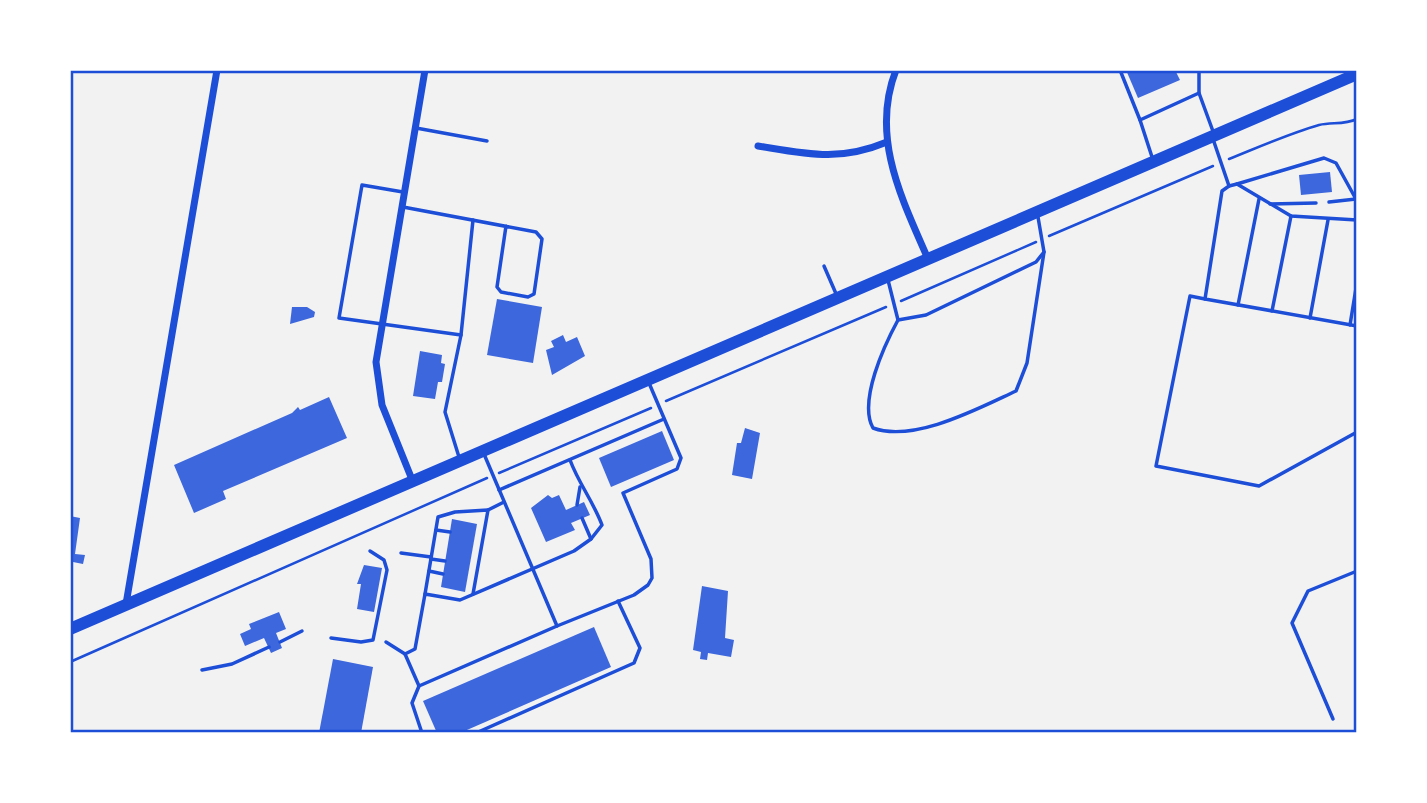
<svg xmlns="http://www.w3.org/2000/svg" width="1427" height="803" viewBox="0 0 1427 803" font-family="'Roboto Serif',serif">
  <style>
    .building { fill: #3d67dc }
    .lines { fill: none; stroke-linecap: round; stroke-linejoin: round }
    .path { stroke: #1d4ed8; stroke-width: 2.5 }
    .service { stroke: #1d4ed8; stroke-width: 3.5 }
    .minor { stroke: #1d4ed8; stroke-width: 7 }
    .primary { stroke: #1d4ed8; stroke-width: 12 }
    .neatline { fill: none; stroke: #1d4ed8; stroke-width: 2.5 }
  </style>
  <rect width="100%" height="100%" fill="#f2f2f2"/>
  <!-- building -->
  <g class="building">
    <polygon points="1126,70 1175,70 1180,80 1138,98"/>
    <polygon points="1330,172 1332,192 1301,195 1299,175"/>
    <polygon points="497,299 542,307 533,363 487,355"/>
    <polygon points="292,307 307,307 315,312 314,317 290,324"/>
    <polygon points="563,335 566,342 577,337 585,356 552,375 546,350 554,347 551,341"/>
    <polygon points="420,351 442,355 441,363 445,364 442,382 438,382 435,399 413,396"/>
    <polygon points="329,397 347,438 223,491 226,499 194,513 174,465 292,413 298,407 300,410"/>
    <polygon points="745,428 760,433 752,479 732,475 737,443 741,443"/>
    <polygon points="662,431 674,460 611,487 599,458"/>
    <polygon points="548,495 552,498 559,495 566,510 584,502 590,515 571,523 575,530 546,542 531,508"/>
    <polygon points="70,516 80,518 75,554 85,555 83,564 73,562 71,573"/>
    <polygon points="452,519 477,524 465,592 441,587"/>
    <polygon points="364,565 382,568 374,612 357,609 361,584 357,584"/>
    <polygon points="702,586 728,591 725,638 734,640 731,657 708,653 707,660 700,659 701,652 693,650"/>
    <polygon points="279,612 286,629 276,633 282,648 271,653 264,638 245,646 240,634 251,629 249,624"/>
    <polygon points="594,627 611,667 460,733 437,733 423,701"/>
    <polygon points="333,659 373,667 361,733 319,733"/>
  </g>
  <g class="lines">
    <!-- path -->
    <g class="path">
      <path d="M1229,159C1259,147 1288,134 1319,125C1332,122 1344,125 1357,119"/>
      <polyline points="1049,236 1213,166"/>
      <polyline points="901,301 1036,242"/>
      <polyline points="666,401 886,307"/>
      <polyline points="499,473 651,408"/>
      <polyline points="70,662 487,478"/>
    </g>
    <!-- service -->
    <g class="service">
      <polyline points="1120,70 1140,120"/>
      <polyline points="1199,70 1199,93 1214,134"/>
      <polyline points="416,128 487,141"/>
      <polyline points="1213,139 1229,186 1222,191 1205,299 1357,326"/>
      <polyline points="1153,160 1140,120 1199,93"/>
      <polyline points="1237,184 1324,158 1336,163 1357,201"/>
      <polyline points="1229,186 1237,184 1291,216 1357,220"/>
      <polyline points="403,192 362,185 339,318 461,335"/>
      <polyline points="1329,202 1356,199"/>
      <polyline points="1270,204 1316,203"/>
      <polyline points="403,207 536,232 542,239 534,294 528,297 501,292 497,287 506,226"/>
      <polyline points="824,266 837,296"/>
      <polyline points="888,280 898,320 926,315 1036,262 1044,252 1038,217"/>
      <polyline points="1205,299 1190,296 1156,466 1259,486 1357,432"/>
      <polyline points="1238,305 1259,199"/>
      <polyline points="1272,311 1291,216"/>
      <polyline points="1310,318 1328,220"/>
      <path d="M898,320C885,344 858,401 873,428C914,443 979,408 1016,391L1027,363L1044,252"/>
      <polyline points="1350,325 1357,282"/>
      <polyline points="484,454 557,626 634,595 648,585 652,578 651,559 623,493 677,469 681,458 649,383"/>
      <polyline points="459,457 445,412 461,335 473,220"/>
      <polyline points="499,490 664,419"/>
      <polyline points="577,505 580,487"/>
      <polyline points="488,510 504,502"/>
      <polyline points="582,518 591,539"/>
      <polyline points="436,530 450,532"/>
      <polyline points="401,553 431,557"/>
      <polyline points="431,559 445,561"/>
      <polyline points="429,571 443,574"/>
      <polyline points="425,594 438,517 455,512 488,510 473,594"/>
      <polyline points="331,638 361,642 373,640 387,570 384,560 370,551"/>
      <polyline points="280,642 302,631"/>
      <polyline points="386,642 405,654"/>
      <polyline points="202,670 232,664 269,647"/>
      <path d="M419,686L405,654L415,649L425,594L460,600L574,551L591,539L602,525C593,501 579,484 570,460"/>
      <polyline points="1333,719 1292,623 1308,591 1357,571"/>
      <polyline points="422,733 412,703 419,686 557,626"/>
      <polyline points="476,733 634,663 640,648 618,601"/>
    </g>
    <!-- minor -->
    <g class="minor">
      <path d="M896,70C870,137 902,199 928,259"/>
      <path d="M758,146C807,154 839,162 887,142"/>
      <polyline points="413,482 382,405 376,362 425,70"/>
      <polyline points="126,604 217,70"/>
    </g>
    <!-- primary -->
    <polyline class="primary" points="70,629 1357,74"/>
  </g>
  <!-- border -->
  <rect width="1427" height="803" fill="none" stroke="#ffffff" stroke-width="144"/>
  <rect x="72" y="72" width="1283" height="659" class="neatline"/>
</svg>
